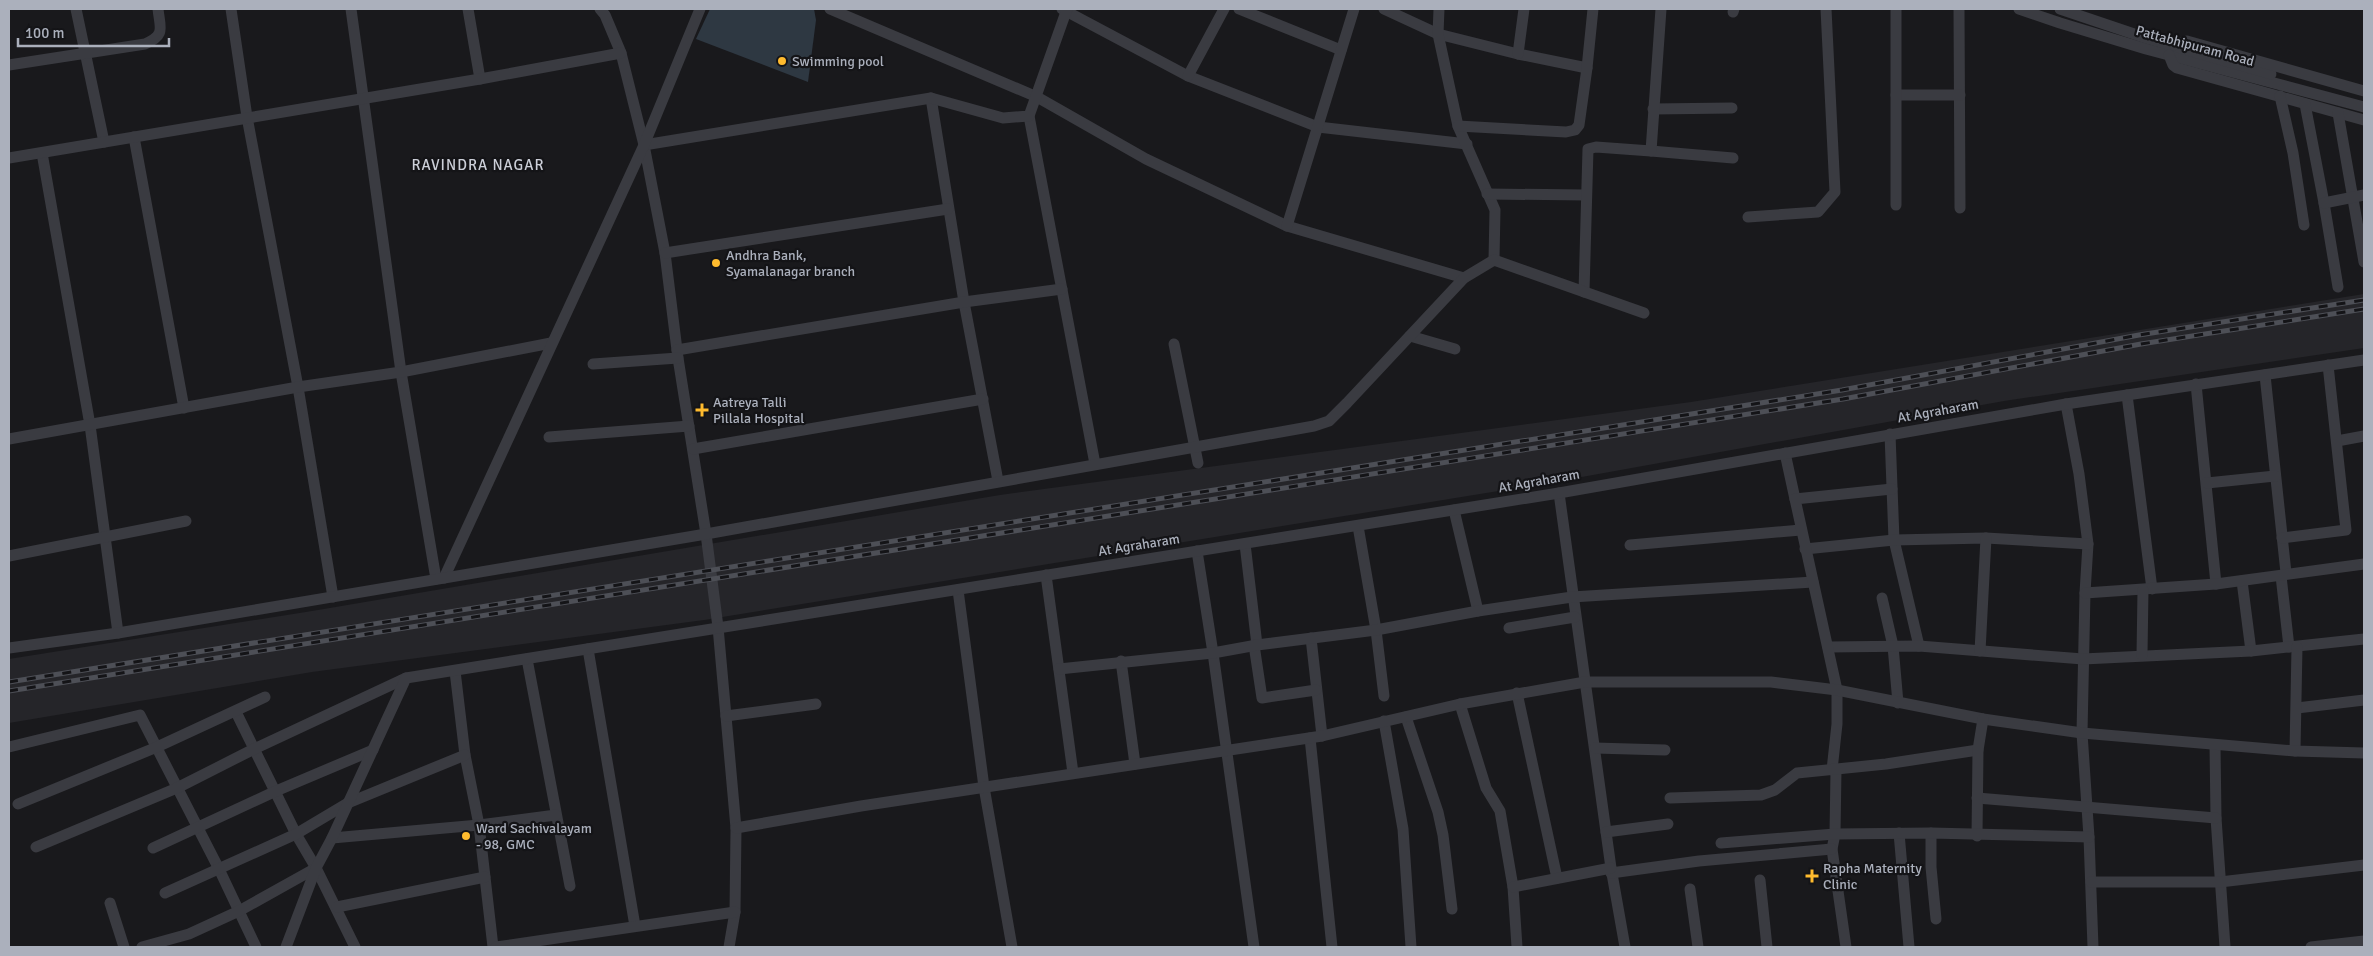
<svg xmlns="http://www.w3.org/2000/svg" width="2373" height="956" viewBox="0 0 2373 956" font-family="Signika,sans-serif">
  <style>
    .built { fill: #252529 }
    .water { fill: #2e3842 }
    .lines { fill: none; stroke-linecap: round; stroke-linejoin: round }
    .minor { stroke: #3a3b41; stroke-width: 11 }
    .rail-casing { stroke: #4d4f56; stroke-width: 5 }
    .rail { stroke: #141417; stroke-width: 3; stroke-dasharray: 9; stroke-linecap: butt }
    .poi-dot { fill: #ffbb2e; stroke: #141417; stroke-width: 2 }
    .labels { text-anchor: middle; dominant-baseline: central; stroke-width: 4.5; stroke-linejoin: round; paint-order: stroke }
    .street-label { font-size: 14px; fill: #abb0bc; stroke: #141417 }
    .poi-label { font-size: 14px; fill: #abb0bc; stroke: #141417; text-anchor: start }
    .neighbourhood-label { font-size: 15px; letter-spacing: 1px; fill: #cccfd8; stroke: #141417 }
  </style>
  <rect width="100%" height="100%" fill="#19191c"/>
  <!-- built -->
  <polygon class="built" points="2364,294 2364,348 2004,401 1554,482 704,620 312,672 9,723 9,659 312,611 1000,495 1691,402"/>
  <!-- water -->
  <polygon class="water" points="710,9 814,9 816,20 808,82 696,39"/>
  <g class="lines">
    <!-- minor -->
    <g class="minor">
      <polyline points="76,9 104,142"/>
      <polyline points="231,9 247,117 298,387 333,597"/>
      <polyline points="351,9 401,372 436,579"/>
      <polyline points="468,9 480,79"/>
      <polyline points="600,9 605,15 621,53 644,145 665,253 678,358 706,534 718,627 736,828 735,912 729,947"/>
      <polyline points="830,9 1037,97 1146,159 1287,226 1464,278"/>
      <polyline points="1062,9 1188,76 1318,127 1467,144"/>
      <polyline points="1239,9 1341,50"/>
      <polyline points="1384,9 1438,34 1518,54 1587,68"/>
      <polyline points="1439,9 1438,34 1458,126 1495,210 1494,260"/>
      <polyline points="1959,9 1960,208"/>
      <polyline points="2019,9 2060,23 2146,49 2364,107"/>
      <polyline points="2060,9 2146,38 2271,74"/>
      <polyline points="1733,12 1734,9"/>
      <polyline points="2174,45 2187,41 2364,91"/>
      <polyline points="1518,54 1524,9"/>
      <polyline points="2169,55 2173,65 2177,68 2364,120"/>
      <path d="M9,65L145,44C166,35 160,28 158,9"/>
      <polyline points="1188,76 1224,9"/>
      <polyline points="1896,95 1960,95"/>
      <polyline points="2280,96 2293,153 2304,225"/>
      <polyline points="931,98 964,302 998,481"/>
      <polyline points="2305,104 2324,203 2338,287"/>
      <polyline points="1653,109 1732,108"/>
      <polyline points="2338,113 2364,262"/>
      <polyline points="1029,116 1095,464"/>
      <polyline points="1458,126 1566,132 1575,130 1579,125 1587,68 1593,9"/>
      <polyline points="134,137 184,408"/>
      <polyline points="644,145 931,98 1003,118 1029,116 1067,9"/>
      <polyline points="1651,151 1733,158"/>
      <polyline points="42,153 90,425 118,633"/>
      <polyline points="9,158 480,79 621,53"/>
      <polyline points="1487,194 1586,195"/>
      <polyline points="2324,203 2364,195"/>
      <polyline points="1896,205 1896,9"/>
      <polyline points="1748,217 1818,212 1835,192 1826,9"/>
      <polyline points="1287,226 1354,9"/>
      <polyline points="665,253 948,209"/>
      <polyline points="1584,292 1588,149 1596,147 1651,151 1661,9"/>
      <polyline points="1410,336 1455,349"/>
      <polyline points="1174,344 1198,463"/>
      <polyline points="677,350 964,302 1062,289"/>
      <polyline points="593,364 678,358"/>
      <polyline points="2265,375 2286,573"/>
      <polyline points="2196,384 2216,584"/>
      <polyline points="2127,395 2152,589"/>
      <polyline points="2066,404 2079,474 2088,544 2085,593 2082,733 2089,837 2093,947"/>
      <polyline points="1890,434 1894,540 1919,646"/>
      <polyline points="549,437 689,426"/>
      <polyline points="9,439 298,387 401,372 551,343"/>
      <polyline points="2337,441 2364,436"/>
      <polyline points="693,449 983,399"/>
      <polyline points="1785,453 1795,499"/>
      <polyline points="2207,483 2275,476"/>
      <polyline points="1559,493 1611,868 1625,947"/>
      <polyline points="1454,510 1478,611"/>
      <polyline points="1358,526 1376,630 1384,696"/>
      <polyline points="2282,538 2346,530 2328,365"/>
      <polyline points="1245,544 1257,645"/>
      <polyline points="1630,545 1801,530"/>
      <polyline points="1805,549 1894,540 1986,538 2088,544"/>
      <polyline points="1197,551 1213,653 1254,947"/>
      <polyline points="9,556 186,521"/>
      <polyline points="1046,575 1073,773"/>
      <polyline points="2281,576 2289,647"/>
      <polyline points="444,578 644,145 700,9"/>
      <polyline points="2242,581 2251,651"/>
      <polyline points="958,590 984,787 1012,947"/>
      <polyline points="2085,593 2216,584 2364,564"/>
      <polyline points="1882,598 1893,646 1898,703"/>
      <polyline points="1509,628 1575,617"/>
      <polyline points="1311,638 1322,736"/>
      <polyline points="1254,645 1262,698 1316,690"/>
      <polyline points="1828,647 1919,646 2083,659 2251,651 2364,639"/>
      <polyline points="9,648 118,633 706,534 1314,426 1329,421 1347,403 1464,278 1494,260 1644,313"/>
      <polyline points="588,649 635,926"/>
      <polyline points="1980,651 1986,538"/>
      <polyline points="2142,655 2143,590"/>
      <polyline points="527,659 570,886"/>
      <polyline points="1121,661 1135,764"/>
      <polyline points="1059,669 1213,653 1257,645 1376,630 1478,611 1572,597 1813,582"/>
      <polyline points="455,671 465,755 479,825 493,947"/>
      <polyline points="1517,693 1557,878"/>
      <polyline points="1460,704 1486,788 1500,811 1513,887 1517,947"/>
      <polyline points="2297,708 2364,700"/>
      <polyline points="236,712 296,834 316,868 355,947"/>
      <polyline points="726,716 816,704"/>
      <polyline points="1406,717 1438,812 1443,835 1452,909"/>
      <polyline points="1384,721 1403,829 1411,947"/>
      <polyline points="1310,738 1332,947"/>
      <polyline points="2215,745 2216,818 2225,947"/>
      <polyline points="9,747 140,715 219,869 256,947"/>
      <polyline points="1595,748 1665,750"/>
      <polyline points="2295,751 2297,647"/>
      <polyline points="1832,770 1837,724 1837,690 1795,499 1892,489"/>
      <polyline points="1836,770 1835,834 1832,849 1846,947"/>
      <polyline points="1670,798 1761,795 1775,790 1797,773 1886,764 1978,750"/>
      <polyline points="1977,798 2216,818"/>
      <polyline points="18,804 157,747 265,697"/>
      <polyline points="736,828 861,806 1322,736 1460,704 1585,682 1771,682 1837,690 1983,719 2082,733 2295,751 2364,753"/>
      <polyline points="1606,832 1668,824"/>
      <polyline points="1899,833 1909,947"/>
      <polyline points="1931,833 1931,867 1936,919"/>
      <polyline points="1977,836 1978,750 1983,719"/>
      <polyline points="332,838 479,825 556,815"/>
      <polyline points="1721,843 1835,834 1931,833 2089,837"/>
      <polyline points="36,847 177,788 254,749 406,678"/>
      <polyline points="153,848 276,791 373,750"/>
      <polyline points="1611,873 1699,861 1832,849"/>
      <polyline points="1760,880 1767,947"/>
      <polyline points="2091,882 2220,882 2364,865"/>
      <polyline points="1513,887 1611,868"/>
      <polyline points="1690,889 1698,947"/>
      <polyline points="165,893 296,834 348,803 465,755"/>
      <polyline points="110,903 124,947"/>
      <polyline points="337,907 485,877"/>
      <polyline points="142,947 189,934 239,911 316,868"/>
      <polyline points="286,947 316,868 332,838 406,678 1559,493 2066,404 2364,360"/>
      <polyline points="496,947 735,912"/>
      <polyline points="2311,947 2364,941"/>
    </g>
    <!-- rail casing -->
    <g class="rail-casing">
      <g id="rail">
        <polyline points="9,682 1842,390 2139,335 2364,300"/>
        <polyline points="9,691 1843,399 2141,344 2364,309"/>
      </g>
    </g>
    <!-- rail -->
    <use href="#rail" class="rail"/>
  </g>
  <!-- markers -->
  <g class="poi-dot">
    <circle cx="782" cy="61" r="5"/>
    <circle cx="716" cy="263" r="5"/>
    <path d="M699.5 402.5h5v5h5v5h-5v5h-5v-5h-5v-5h5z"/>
    <circle cx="466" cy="836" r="5"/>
    <path d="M1809.5 868.5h5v5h5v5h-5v5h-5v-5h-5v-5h5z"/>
  </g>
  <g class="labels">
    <!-- street labels -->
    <g class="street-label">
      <text transform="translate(2195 46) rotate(15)">Pattabhipuram Road</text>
      <text transform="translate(1938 411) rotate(-10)">At Agraharam</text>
      <text transform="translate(1539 481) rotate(-10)">At Agraharam</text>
      <text transform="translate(1139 545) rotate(-9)">At Agraharam</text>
    </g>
    <!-- poi labels -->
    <g class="poi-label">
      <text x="792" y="61">Swimming pool</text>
      <text x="726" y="255">Andhra Bank,<tspan x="726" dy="16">Syamalanagar branch</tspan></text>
      <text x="713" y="402">Aatreya Talli<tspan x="713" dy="16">Pillala Hospital</tspan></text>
      <text x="476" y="828">Ward Sachivalayam<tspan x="476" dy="16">- 98, GMC</tspan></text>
      <text x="1823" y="868">Rapha Maternity<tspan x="1823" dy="16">Clinic</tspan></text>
    </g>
    <!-- neighbourhood labels -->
    <g class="neighbourhood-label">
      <text x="478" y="165">RAVINDRA NAGAR</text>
    </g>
  </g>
  <!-- border -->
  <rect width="2373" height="956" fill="none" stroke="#abb0bc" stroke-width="20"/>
  <!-- scale -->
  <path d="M18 38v8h151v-8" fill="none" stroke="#abb0bc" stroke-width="2.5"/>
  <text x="25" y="38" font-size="15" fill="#abb0bc" stroke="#141417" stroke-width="4" paint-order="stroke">100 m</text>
</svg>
